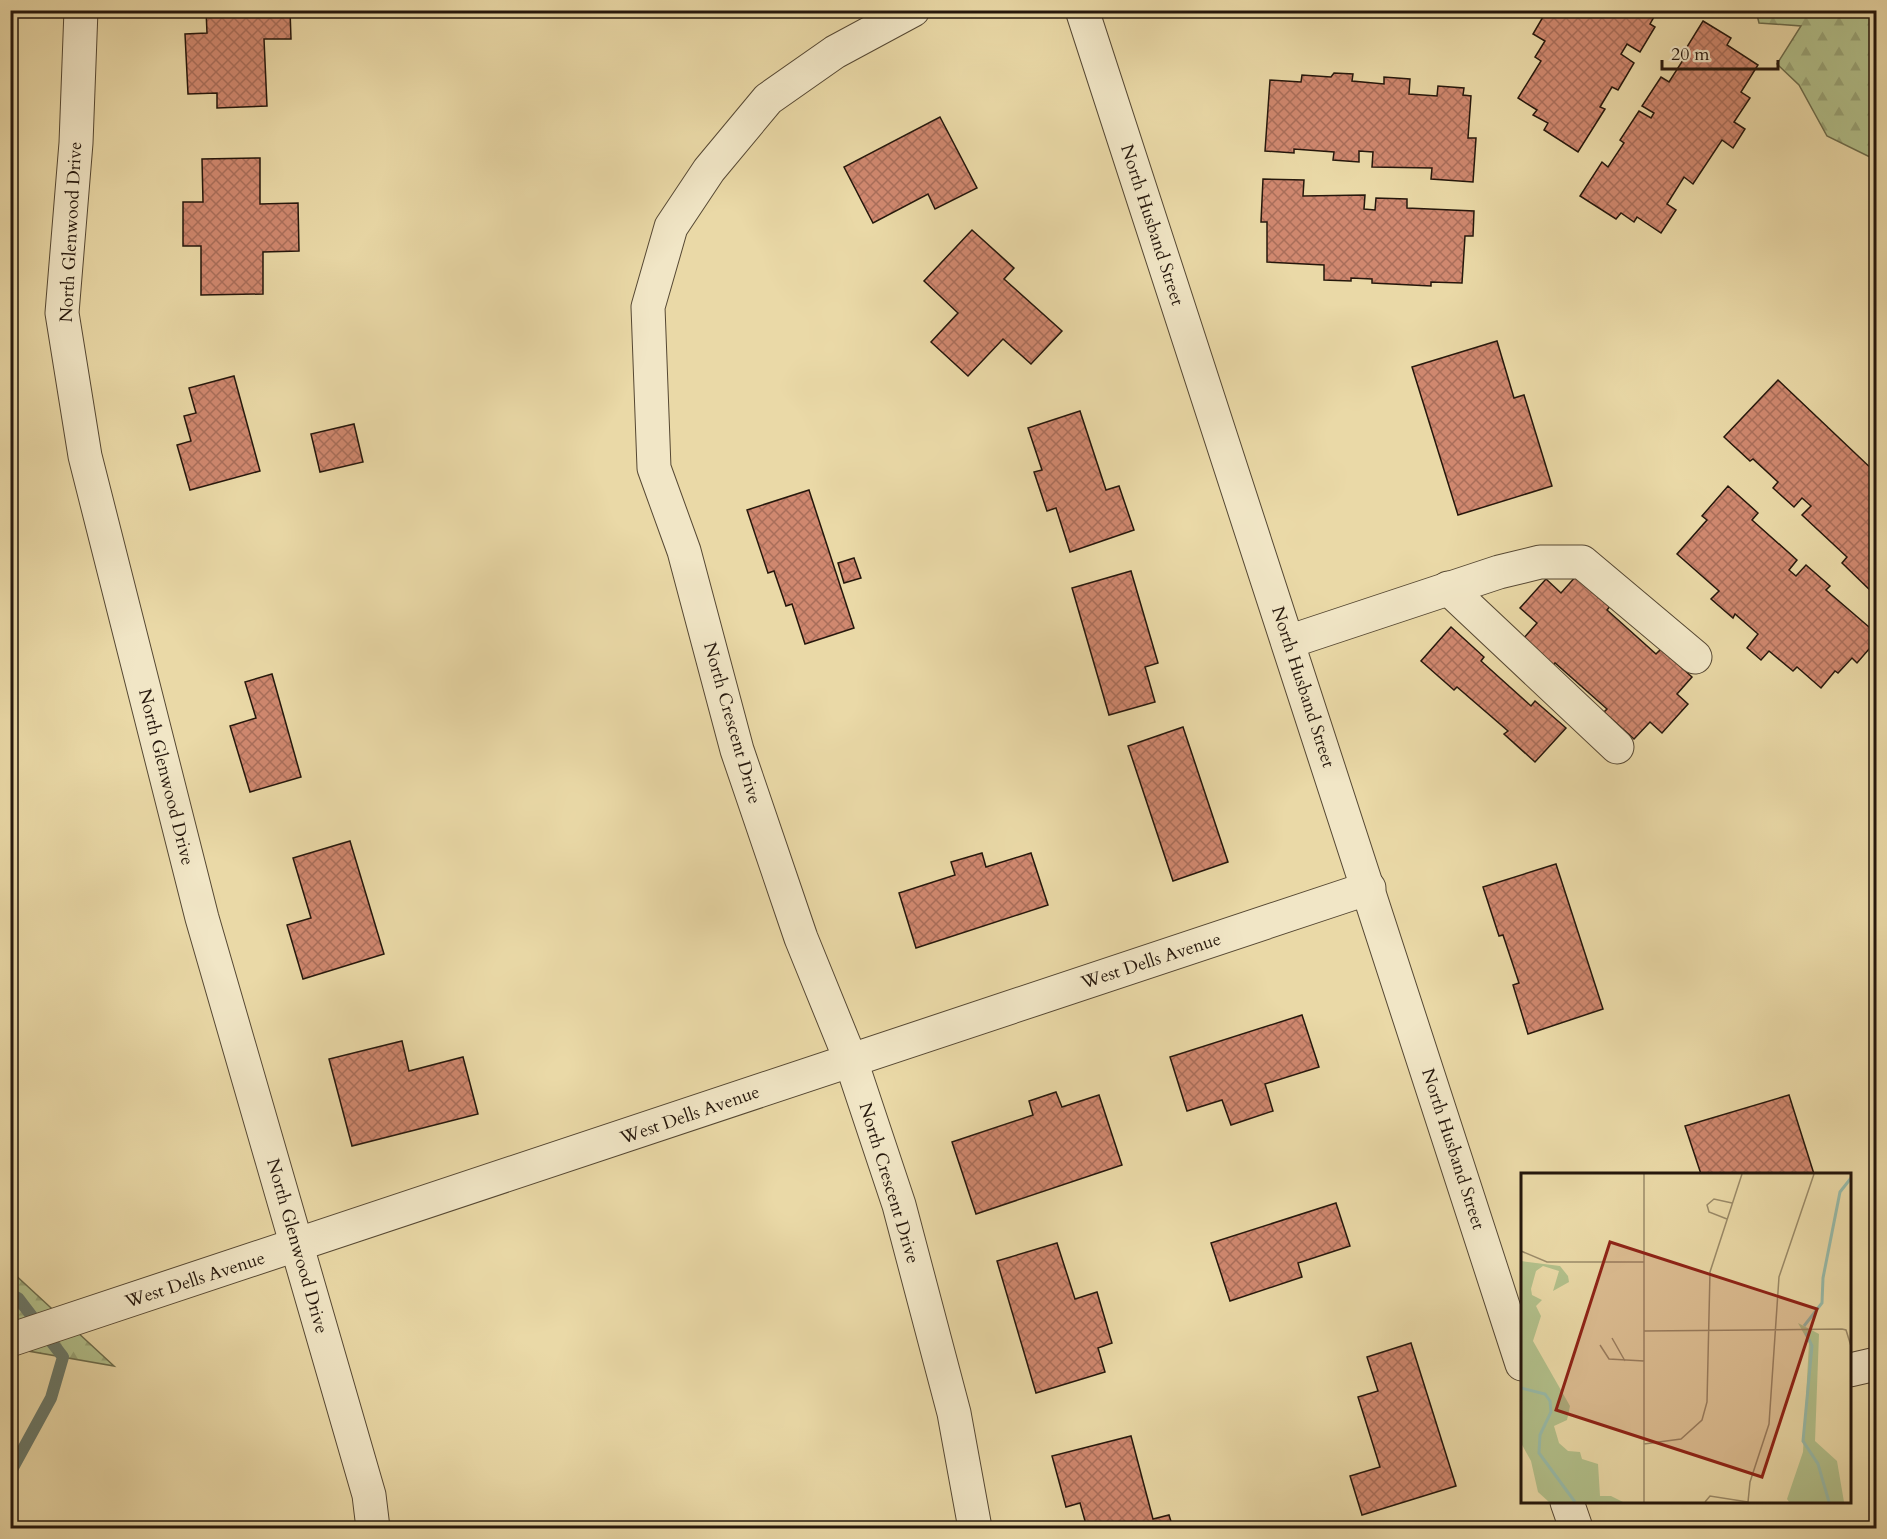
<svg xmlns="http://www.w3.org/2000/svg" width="1887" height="1539" viewBox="0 0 1887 1539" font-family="Cardo,serif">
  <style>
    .forest { fill: url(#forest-firs); stroke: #6c6c4c; stroke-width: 1.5 }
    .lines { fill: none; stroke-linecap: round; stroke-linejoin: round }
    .stream { stroke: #6a796a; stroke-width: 12 }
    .building { fill: url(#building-cross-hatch); stroke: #25170c; stroke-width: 1.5 }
    .minor-casing { stroke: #564833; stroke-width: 35 }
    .minor { stroke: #f1e6c6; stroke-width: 33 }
    .labels { text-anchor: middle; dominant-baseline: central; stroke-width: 5; stroke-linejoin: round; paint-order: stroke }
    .street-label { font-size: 18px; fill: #25170c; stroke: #f1e6c6 }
    .inset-river { fill: none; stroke: #98baa8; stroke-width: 3 }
    .inset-road { fill: none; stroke: #9b8b69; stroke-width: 1.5 }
    .view { fill: #8f2418; fill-opacity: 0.15; stroke: #8f2418; stroke-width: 3 }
    .inset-edge { fill: none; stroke: #25170c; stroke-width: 3 }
  </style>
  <defs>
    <pattern id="forest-firs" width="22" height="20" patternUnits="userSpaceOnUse" patternTransform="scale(1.5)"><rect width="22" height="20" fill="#b2c08b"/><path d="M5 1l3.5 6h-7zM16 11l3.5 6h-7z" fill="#99a477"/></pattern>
    <pattern id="building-cross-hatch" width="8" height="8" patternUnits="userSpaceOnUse" patternTransform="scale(1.5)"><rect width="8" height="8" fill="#d0886f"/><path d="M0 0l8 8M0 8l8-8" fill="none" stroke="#a96e5a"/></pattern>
  </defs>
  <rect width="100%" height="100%" fill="#ead9a7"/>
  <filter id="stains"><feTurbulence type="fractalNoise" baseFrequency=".00333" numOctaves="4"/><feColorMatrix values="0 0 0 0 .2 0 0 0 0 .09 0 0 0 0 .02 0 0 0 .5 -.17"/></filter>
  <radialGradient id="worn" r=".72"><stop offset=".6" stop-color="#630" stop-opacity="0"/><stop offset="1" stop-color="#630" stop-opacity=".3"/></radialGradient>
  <!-- forest -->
  <g class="forest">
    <polygon points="1756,11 1876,11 1876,160 1827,136 1799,85 1777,64 1801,26 1759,23"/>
    <polygon points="11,1271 114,1366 11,1348"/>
  </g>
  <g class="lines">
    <!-- stream -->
    <polyline class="stream" points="10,1294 18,1298 63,1357 51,1398 10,1473"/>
  </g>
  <!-- building -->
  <g class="building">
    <polygon points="206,10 290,10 291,39 264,39 267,106 217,108 217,93 188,94 185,34 207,33"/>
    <polygon points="1547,10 1561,17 1565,10 1658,10 1650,24 1655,27 1640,52 1627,44 1621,54 1634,63 1618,90 1612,87 1600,107 1605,109 1578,152 1544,130 1548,123 1533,115 1537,110 1518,98 1541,61 1535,57 1545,41 1533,34"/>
    <polygon points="1703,21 1731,38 1727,45 1758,65 1741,92 1750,98 1734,122 1745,129 1733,148 1722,140 1693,184 1684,177 1667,204 1676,210 1661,233 1637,217 1634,222 1621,213 1616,219 1580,196 1602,162 1608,167 1624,143 1620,140 1639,111 1651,118 1654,113 1642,106 1661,77 1669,82 1685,57 1682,55"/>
    <polygon points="1334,73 1353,74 1352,81 1384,84 1384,77 1410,79 1409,94 1437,96 1438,86 1464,88 1463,95 1471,96 1468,138 1476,138 1473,182 1431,179 1432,168 1372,167 1373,152 1359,151 1359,162 1333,160 1334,152 1294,149 1294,153 1265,151 1270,80 1301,82 1302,75 1331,77"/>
    <polygon points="940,117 977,188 935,209 928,194 873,223 844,167"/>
    <polygon points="260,158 260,204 298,203 299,251 263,252 263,294 201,295 201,246 183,246 183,202 203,202 202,159"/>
    <polygon points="1263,179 1304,180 1303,196 1365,195 1364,209 1375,210 1376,198 1407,199 1407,208 1474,211 1473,236 1465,236 1462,283 1431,282 1431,286 1372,283 1372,279 1351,278 1351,281 1324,280 1324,265 1267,262 1267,222 1261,222"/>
    <polygon points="972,230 1014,268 1004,279 1062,331 1031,364 1003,339 968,376 931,342 958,313 924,281"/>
    <polygon points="1497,341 1514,398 1524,395 1552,486 1458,515 1412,367"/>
    <polygon points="234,376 260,471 190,490 177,445 191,441 184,416 196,413 189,388"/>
    <polygon points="1778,380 1876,473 1876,584 1871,591 1842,563 1847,557 1802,515 1811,506 1802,498 1794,507 1773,488 1778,482 1753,459 1750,461 1724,437"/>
    <polygon points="1080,411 1106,490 1119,486 1134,530 1070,552 1056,508 1047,511 1034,472 1042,470 1028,428"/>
    <polygon points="354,424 363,462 320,472 311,434"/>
    <polygon points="1728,486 1758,513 1752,520 1797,560 1789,570 1796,576 1806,565 1830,586 1826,590 1876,633 1876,641 1857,663 1852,658 1838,673 1835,671 1821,688 1797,667 1793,671 1769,651 1761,660 1747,648 1758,634 1735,614 1733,618 1711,599 1719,591 1677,554 1707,520 1702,516"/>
    <polygon points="809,490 854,628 805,644 792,604 786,606 774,571 768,573 747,510"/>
    <polygon points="854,558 861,578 844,583 838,563"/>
    <polygon points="1131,571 1158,663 1145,667 1155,702 1109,715 1072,588"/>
    <polygon points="1577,575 1611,605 1607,610 1656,654 1661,649 1692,677 1677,694 1688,704 1662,733 1650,722 1634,739 1604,712 1607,709 1555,663 1553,666 1523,639 1537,623 1520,608 1546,579 1561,593"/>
    <polygon points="1451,627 1484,657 1481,661 1531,706 1535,701 1566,728 1535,762 1504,734 1508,731 1457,687 1454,690 1421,661"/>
    <polygon points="272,674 301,777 250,792 230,726 256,718 245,682"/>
    <polygon points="1183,727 1228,862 1173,881 1128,746"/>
    <polygon points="350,841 384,954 303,979 287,925 311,918 293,858"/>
    <polygon points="982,853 986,867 1031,853 1048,905 916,948 899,893 955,875 951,862"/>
    <polygon points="1556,864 1603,1009 1528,1034 1513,985 1519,983 1503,935 1499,936 1483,887"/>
    <polygon points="1302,1015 1319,1067 1265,1084 1273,1111 1231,1125 1222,1100 1187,1111 1170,1057"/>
    <polygon points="402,1041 409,1071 463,1057 478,1114 352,1146 329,1059"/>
    <polygon points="1056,1092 1062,1107 1099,1095 1122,1165 976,1214 952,1142 1033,1115 1029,1101"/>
    <polygon points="1789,1095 1814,1174 1701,1174 1685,1126"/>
    <polygon points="1336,1203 1350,1246 1298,1263 1302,1277 1230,1301 1211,1243"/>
    <polygon points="1057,1243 1075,1299 1097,1292 1112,1343 1098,1348 1105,1372 1036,1393 997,1261"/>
    <polygon points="1411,1343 1456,1486 1362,1515 1350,1476 1380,1467 1358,1397 1378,1391 1367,1357"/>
    <polygon points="1131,1436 1153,1519 1169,1515 1173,1528 1087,1528 1080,1503 1066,1507 1052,1456"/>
    <polygon points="1468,1523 1470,1528 1451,1528"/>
  </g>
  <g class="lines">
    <!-- minor casing -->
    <g class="minor-casing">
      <g id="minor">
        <polyline points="81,10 76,143 62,313 85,456 202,918 369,1495 373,1528"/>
        <polyline points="913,10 835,52 768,99 709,170 671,227 648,307 654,468 684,551 737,750 801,938 851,1061 899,1205 954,1413 975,1528"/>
        <polyline points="1082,10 1522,1364"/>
        <polyline points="1448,588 1617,747"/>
        <polyline points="1288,642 1499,572 1540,562 1582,562 1695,657"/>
        <polyline points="10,1340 1369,888"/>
        <polyline points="1850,1370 1876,1364"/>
        <polyline points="1567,1502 1576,1528"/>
      </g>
    </g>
    <!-- minor -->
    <use href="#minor" class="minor"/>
  </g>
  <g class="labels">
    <!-- street labels -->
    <g class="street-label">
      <text transform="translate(1152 225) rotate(72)">North Husband Street</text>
      <text transform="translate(71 232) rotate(-87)">North Glenwood Drive</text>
      <text transform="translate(1303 687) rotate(72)">North Husband Street</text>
      <text transform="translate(732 723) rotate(74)">North Crescent Drive</text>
      <text transform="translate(166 777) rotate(76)">North Glenwood Drive</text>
      <text transform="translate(1151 961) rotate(-18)">West Dells Avenue</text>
      <text transform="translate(690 1115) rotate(-19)">West Dells Avenue</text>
      <text transform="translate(1453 1149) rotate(72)">North Husband Street</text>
      <text transform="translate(889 1183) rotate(73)">North Crescent Drive</text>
      <text transform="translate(297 1246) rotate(74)">North Glenwood Drive</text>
      <text transform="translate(195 1280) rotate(-18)">West Dells Avenue</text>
    </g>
  </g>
  <!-- overview -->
  <g transform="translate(1521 1173)">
    <rect width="330" height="330" fill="#ead9a7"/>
    <path d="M0,88L39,93L47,103L48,109L32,118L38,98L22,93L15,98L10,116L11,122L21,127L15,133L20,143L12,168L49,233L46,247L33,253L38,270L47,278L59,279L61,286L77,291L79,323H90L102,329H28L17,319L10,288L0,270ZM277,150L298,161L294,268L316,288L323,329H268L266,326L282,279L288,170Z" fill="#b2c08b"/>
    <path class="inset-river" d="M283,153L301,130L302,105L319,19L330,5M285,160L291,173L282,268L297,291L308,329M0,215L24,221L29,228L30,239L19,262L18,280L54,329"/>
    <path class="inset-road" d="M123,1V329M206,46L188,39L186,32L193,26L211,30M0,78L26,89H123M123,158L321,156L325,157L330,173M91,165L104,188M79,172L88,186L123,188M123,271L160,266L181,247L186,229L189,99L221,1M184,329L189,323L227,329M227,329L229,309L248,251L258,104L293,1"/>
    <path class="view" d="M89,69L296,136L241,304L35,237Z"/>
    <rect width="330" height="330" class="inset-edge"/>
  </g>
  <!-- margin -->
  <rect width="1887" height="1539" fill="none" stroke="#ead9a7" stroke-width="36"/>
  <rect x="12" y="12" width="1863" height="1515" fill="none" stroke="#25170c" stroke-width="3"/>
  <rect x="18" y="18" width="1851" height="1503" fill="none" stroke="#25170c" stroke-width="1.5"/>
  <!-- scale -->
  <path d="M1662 60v9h116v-9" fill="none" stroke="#25170c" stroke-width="3"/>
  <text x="1671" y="60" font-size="18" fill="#25170c" stroke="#f1e6c6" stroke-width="4.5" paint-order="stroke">20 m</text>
  <rect width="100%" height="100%" filter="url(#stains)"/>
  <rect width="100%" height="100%" fill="url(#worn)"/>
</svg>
